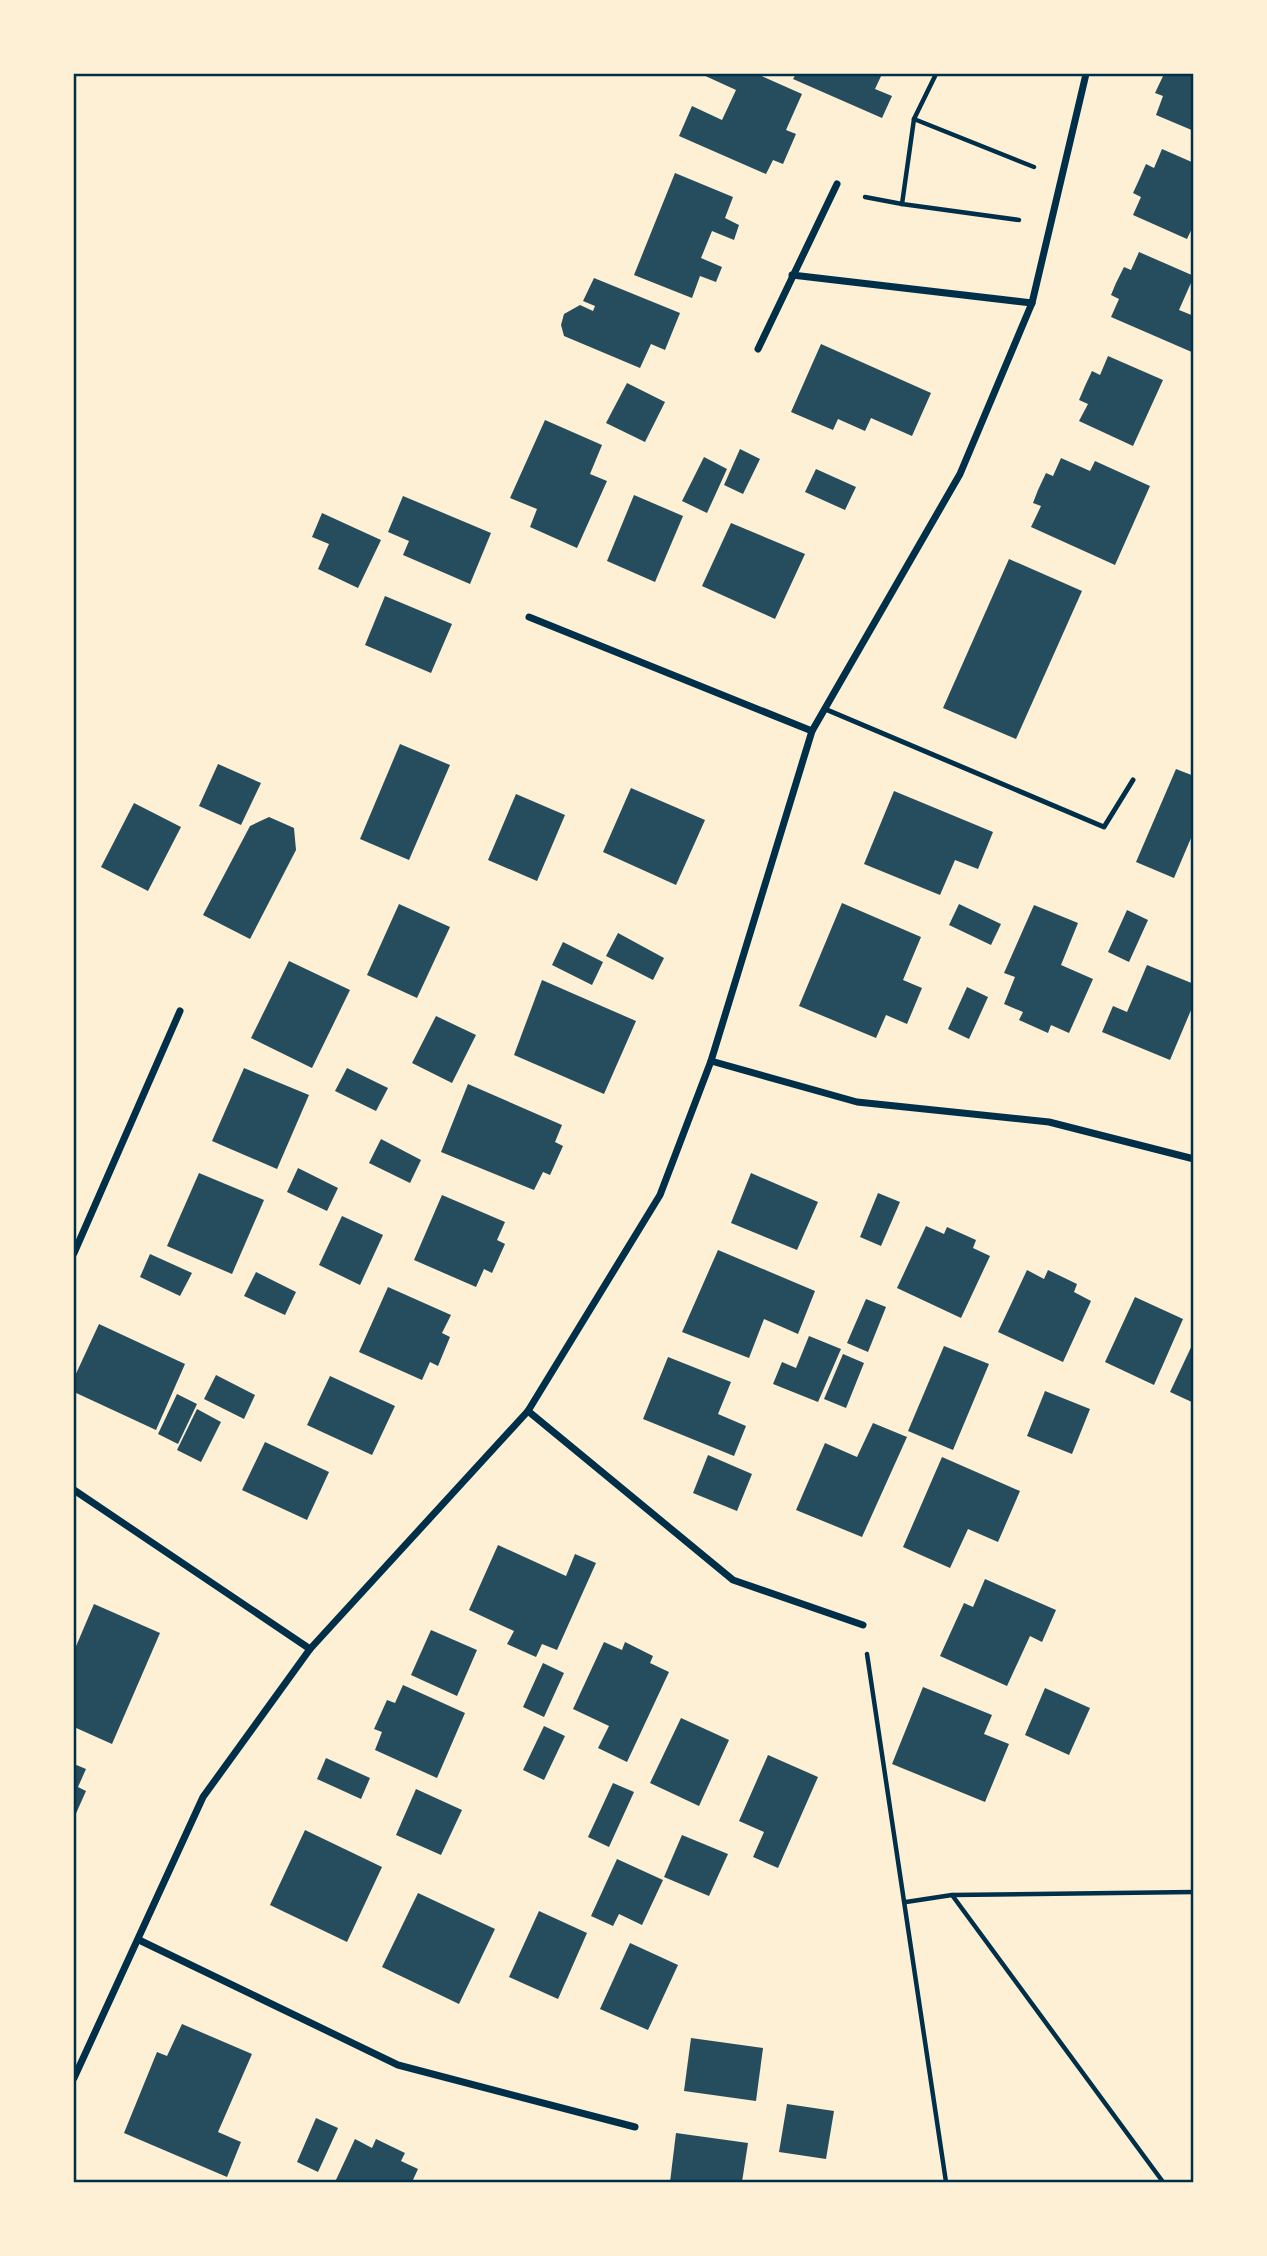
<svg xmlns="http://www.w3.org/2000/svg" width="1267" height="2256" viewBox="0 0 1267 2256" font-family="Georgia,serif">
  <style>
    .building { fill: #264d5e }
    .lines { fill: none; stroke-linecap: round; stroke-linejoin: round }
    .path { stroke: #003049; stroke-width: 4.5 }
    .service { stroke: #003049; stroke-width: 5 }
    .minor { stroke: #003049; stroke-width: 7 }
    .neatline { fill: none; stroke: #003049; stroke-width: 2.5 }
  </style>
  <rect width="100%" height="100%" fill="#fdf0d5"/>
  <!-- building -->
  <g class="building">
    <polygon points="701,74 757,74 802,94 786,130 796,134 783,164 773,160 766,174 679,136 692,106 722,120 736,90"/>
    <polygon points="796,74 882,74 875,89 892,96 882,118 793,79"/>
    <polygon points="1164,74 1194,74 1194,131 1156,115 1163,96 1155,93"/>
    <polygon points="1162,149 1194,163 1194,224 1187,239 1133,215 1141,197 1133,193 1139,180 1146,164 1154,168"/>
    <polygon points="675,173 733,197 725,218 739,225 734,240 712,231 701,258 722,267 716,282 700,276 692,298 634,275"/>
    <polygon points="1139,252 1194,276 1179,310 1194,316 1194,353 1111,317 1119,299 1111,295 1116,283 1124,267 1131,270"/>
    <polygon points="594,278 680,313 665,350 651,344 640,368 564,336 561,325 564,314 580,305 593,311 595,306 583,301"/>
    <polygon points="821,344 931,393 912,436 871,418 865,431 838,419 833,430 791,412"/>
    <polygon points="1108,356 1163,380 1133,446 1079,421 1088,404 1079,400 1085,386 1092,371 1100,375"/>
    <polygon points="627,383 665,402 645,442 606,423"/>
    <polygon points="545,420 602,445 590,474 607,481 577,548 530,527 537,509 510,498"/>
    <polygon points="740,449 760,459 743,494 724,485"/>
    <polygon points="704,457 727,469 707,513 682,501"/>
    <polygon points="1061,458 1090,471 1095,461 1150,486 1115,565 1031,527 1041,506 1033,503 1038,490 1046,473 1053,476"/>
    <polygon points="816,469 856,487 845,510 805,492"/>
    <polygon points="634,495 683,516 655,582 607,561"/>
    <polygon points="403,496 491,533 470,584 403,555 409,541 388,532"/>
    <polygon points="322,513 381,540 358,588 318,569 329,544 312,537"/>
    <polygon points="731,523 805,554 775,619 702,586"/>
    <polygon points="1009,559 1082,591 1016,739 943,708"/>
    <polygon points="385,596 452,624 431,673 365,645"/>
    <polygon points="400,744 450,765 409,860 360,839"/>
    <polygon points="218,764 261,783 241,825 199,806"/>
    <polygon points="1176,769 1194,776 1194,831 1174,878 1136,862"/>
    <polygon points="631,788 705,820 676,885 603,852"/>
    <polygon points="894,791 993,832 978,869 955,860 940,895 864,864"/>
    <polygon points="516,794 565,815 537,881 488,860"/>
    <polygon points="134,803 181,827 148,891 101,867"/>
    <polygon points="269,817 294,828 296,850 250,939 203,915 250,826"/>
    <polygon points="842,903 921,937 903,980 922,988 907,1024 886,1015 876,1038 799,1006"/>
    <polygon points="399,904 450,927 417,998 367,975"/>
    <polygon points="959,904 1001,924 991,945 949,925"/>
    <polygon points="1034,905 1078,923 1061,965 1093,979 1069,1033 1051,1025 1048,1033 1019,1020 1023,1012 1004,1004 1015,977 1004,973"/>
    <polygon points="1127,910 1148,920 1129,962 1108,952"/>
    <polygon points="618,933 664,958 653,980 606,956"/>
    <polygon points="563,942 603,962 592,985 552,965"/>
    <polygon points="289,961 350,990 312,1068 251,1038"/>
    <polygon points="1147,965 1194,984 1194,1003 1170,1060 1102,1032 1113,1006 1127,1012"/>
    <polygon points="542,980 636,1021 604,1094 514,1055"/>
    <polygon points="967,987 988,997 969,1039 948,1029"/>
    <polygon points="436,1016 476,1035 452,1083 412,1063"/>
    <polygon points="244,1068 309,1095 277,1169 212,1141"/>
    <polygon points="347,1068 388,1088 376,1111 335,1091"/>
    <polygon points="468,1084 562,1125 555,1142 563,1146 550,1175 543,1172 534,1190 441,1152"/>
    <polygon points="381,1139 421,1160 410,1183 369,1163"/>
    <polygon points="298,1168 338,1188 327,1211 287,1192"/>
    <polygon points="199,1173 264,1200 232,1274 167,1246"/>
    <polygon points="751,1173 818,1202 797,1250 731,1223"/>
    <polygon points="878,1193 900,1202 881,1246 860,1237"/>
    <polygon points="442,1195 505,1222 497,1240 505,1244 492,1273 484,1269 476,1287 414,1260"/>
    <polygon points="342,1216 383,1235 360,1285 319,1265"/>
    <polygon points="926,1226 944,1234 947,1227 976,1240 973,1248 990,1256 961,1318 897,1288"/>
    <polygon points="718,1250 815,1291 798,1334 764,1319 749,1358 682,1332"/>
    <polygon points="150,1254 192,1273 180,1296 140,1277"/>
    <polygon points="1027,1270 1044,1279 1048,1270 1077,1284 1074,1292 1091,1301 1063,1362 998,1332"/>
    <polygon points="256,1272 296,1292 285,1315 244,1296"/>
    <polygon points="388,1287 451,1315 442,1333 450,1337 438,1366 430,1362 422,1380 359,1352"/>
    <polygon points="1135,1297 1183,1319 1154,1385 1105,1362"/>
    <polygon points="866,1299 886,1307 868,1352 847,1343"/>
    <polygon points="99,1324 185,1364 156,1430 74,1392 74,1378"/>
    <polygon points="809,1336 841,1349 818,1402 773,1384 782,1362 796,1368"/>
    <polygon points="1194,1341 1194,1403 1170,1392"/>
    <polygon points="944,1346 989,1364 953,1450 908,1431"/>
    <polygon points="843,1354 864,1363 846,1408 824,1399"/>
    <polygon points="668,1357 731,1382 718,1414 746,1426 734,1456 643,1419"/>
    <polygon points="216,1375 255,1395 244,1419 204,1399"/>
    <polygon points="330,1376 395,1406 372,1455 307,1425"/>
    <polygon points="1045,1391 1090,1409 1072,1454 1027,1436"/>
    <polygon points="177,1394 197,1404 178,1444 158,1434"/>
    <polygon points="197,1409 221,1422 201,1462 177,1450"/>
    <polygon points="873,1423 907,1437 862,1537 796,1510 825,1443 857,1457"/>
    <polygon points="265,1442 329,1472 307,1520 242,1490"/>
    <polygon points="708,1455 752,1474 737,1511 693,1493"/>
    <polygon points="942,1457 1020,1491 998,1542 968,1529 950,1568 903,1547"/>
    <polygon points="498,1545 566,1576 575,1554 596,1563 557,1650 542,1644 536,1657 507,1644 514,1631 469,1610"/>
    <polygon points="985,1579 1056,1610 1042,1642 1030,1636 1007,1686 940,1656 964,1603 973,1607"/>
    <polygon points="94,1604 160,1633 112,1744 74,1727 74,1651"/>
    <polygon points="431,1630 477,1650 457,1696 411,1675"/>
    <polygon points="604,1642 622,1650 625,1642 653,1656 650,1663 669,1672 627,1762 598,1748 609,1726 573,1709"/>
    <polygon points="543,1663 564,1673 544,1717 523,1707"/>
    <polygon points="403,1685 465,1713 437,1778 375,1750 382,1732 374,1729 387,1700 395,1703"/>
    <polygon points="923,1687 992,1715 984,1734 1009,1744 985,1802 892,1764"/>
    <polygon points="1045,1688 1090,1708 1069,1755 1025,1735"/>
    <polygon points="681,1718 729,1740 699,1806 650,1783"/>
    <polygon points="544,1726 565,1736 544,1780 523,1770"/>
    <polygon points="768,1755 818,1777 778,1868 753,1857 764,1832 739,1821"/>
    <polygon points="326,1758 370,1778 361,1799 317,1779"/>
    <polygon points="74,1764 86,1769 78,1787 86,1791 74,1818"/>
    <polygon points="613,1783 634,1792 609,1847 588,1837"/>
    <polygon points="416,1789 462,1810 441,1855 396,1835"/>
    <polygon points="305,1830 382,1867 347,1942 270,1905"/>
    <polygon points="682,1835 728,1854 709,1896 664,1877"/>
    <polygon points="617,1859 663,1880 642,1925 619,1914 613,1926 591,1916"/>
    <polygon points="418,1893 495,1929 459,2004 382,1967"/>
    <polygon points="539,1911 587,1933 558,1999 509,1977"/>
    <polygon points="630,1943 678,1965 648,2030 600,2009"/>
    <polygon points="182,2024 252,2054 218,2132 241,2142 227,2177 124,2133 157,2052 167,2056"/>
    <polygon points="691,2038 763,2048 756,2101 684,2091"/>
    <polygon points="787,2104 834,2111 826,2159 779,2152"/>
    <polygon points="316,2118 338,2128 318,2172 297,2162"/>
    <polygon points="676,2133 748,2143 742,2182 670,2182"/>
    <polygon points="355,2139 372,2148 376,2139 405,2153 401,2161 418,2169 412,2182 335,2182"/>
  </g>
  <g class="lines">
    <!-- path -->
    <g class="path">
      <polyline points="936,74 914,119 902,204 1019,220"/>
      <polyline points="914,119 1034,167"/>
      <polyline points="865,197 902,204"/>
      <polyline points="867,1654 946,2182"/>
      <polyline points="906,1902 952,1895"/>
      <polyline points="1163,2182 952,1895 1194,1892"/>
    </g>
    <!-- service -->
    <polyline class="service" points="825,709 1104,827 1133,780"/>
    <!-- minor -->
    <g class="minor">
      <polyline points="792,275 1032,303"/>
      <polyline points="758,349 837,184"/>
      <polyline points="529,617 812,731"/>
      <polyline points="711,1061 857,1102 1049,1122 1194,1159"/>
      <polyline points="74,1253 180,1011"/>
      <polyline points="528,1411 733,1580 863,1625"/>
      <polyline points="74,1490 310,1649"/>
      <polyline points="139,1940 398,2065 635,2127"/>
      <polyline points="74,2078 203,1797 310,1649 528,1411 660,1195 711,1061 812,731 960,474 1032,303 1086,74"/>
    </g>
  </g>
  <!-- border -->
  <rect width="1267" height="2256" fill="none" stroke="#fdf0d5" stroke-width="150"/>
  <rect x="75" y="75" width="1117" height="2106" class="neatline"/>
</svg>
